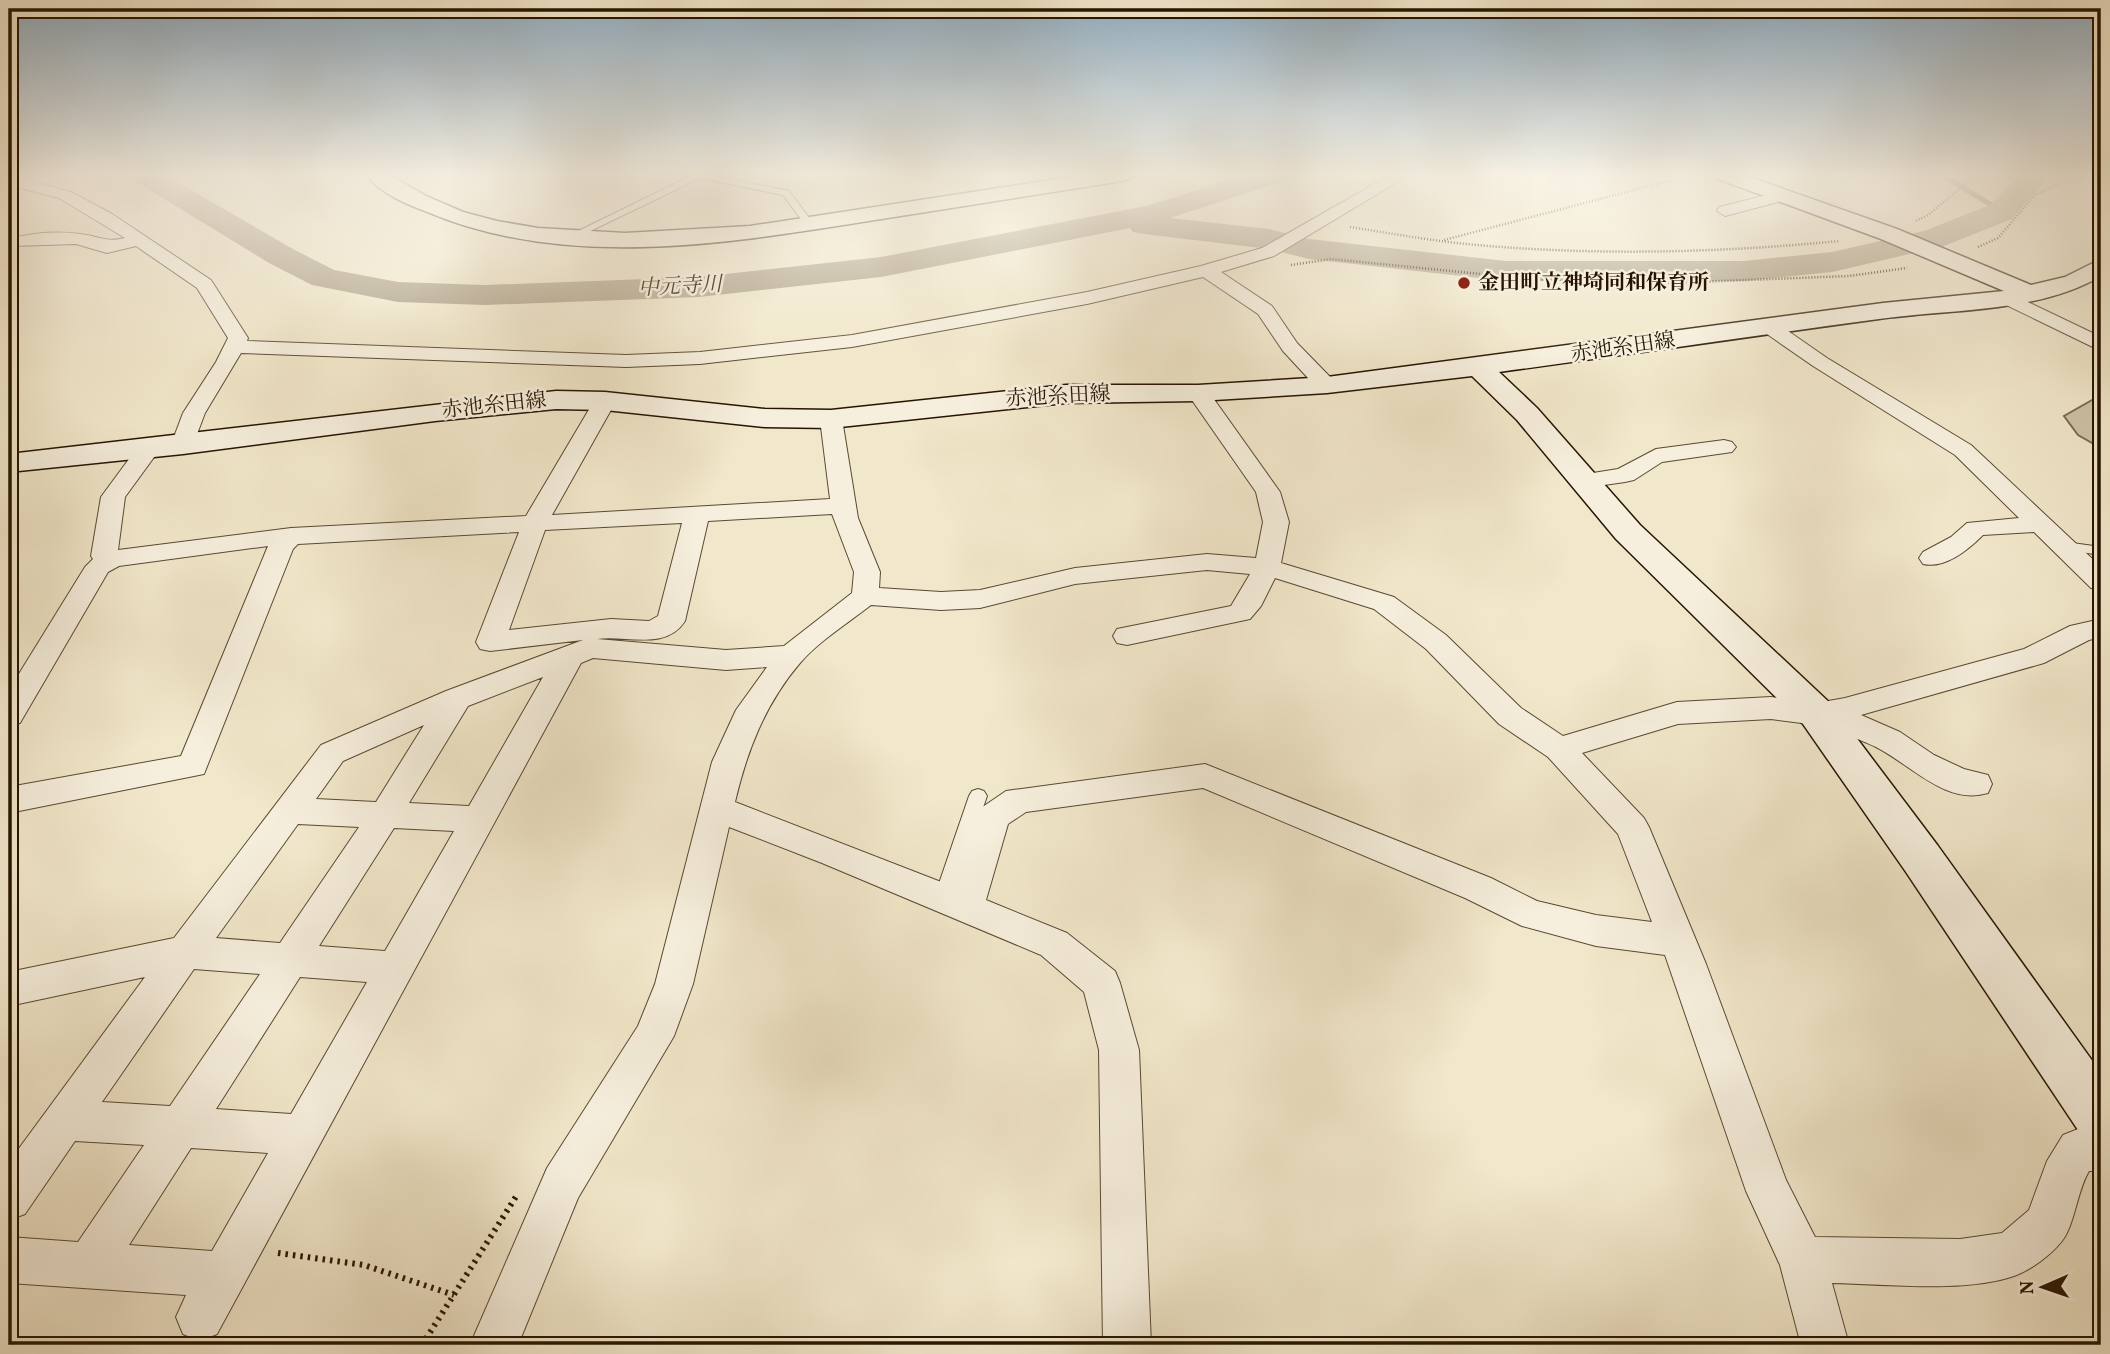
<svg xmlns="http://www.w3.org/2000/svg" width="2110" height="1354" viewBox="0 0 2110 1354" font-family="Vollkorn,'Noto Serif JP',serif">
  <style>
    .green { fill: #cfc3a8; stroke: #7b6c54; stroke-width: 2 }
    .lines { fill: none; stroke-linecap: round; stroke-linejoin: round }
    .stream { stroke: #776750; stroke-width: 5 }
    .river { fill: #ac9f85; fill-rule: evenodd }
    .lane-casing { stroke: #5a4932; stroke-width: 2 }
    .street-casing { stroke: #5a4932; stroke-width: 2 }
    .secondary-casing { stroke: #271400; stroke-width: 3 }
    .path-far1 { stroke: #271400; stroke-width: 2.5; stroke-dasharray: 1 2; stroke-linecap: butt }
    .path { stroke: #271400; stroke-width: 6; stroke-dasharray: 2.5 5; stroke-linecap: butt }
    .lane { fill: #f6efdd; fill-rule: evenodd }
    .street { fill: #f6efdd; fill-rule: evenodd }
    .secondary { fill: #f6efdd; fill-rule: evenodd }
    .poi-dot { fill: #8f2418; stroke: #f6efdd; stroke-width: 2.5 }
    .labels { text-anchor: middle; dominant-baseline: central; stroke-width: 5; stroke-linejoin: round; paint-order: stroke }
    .far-poi-label { font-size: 21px; font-weight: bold; fill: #271400; stroke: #f6efdd; text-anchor: start }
    .far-water-label { font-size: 21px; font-style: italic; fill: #5c4c35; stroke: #f6efdd }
    .far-street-label { font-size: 21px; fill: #271400; stroke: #f6efdd }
  </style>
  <rect width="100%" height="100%" fill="#f1e7ca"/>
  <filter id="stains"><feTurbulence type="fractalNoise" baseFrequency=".00286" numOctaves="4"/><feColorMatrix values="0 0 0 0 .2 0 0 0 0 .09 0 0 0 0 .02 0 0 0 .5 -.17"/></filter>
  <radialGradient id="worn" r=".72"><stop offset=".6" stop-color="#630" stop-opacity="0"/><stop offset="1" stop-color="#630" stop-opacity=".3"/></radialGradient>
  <!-- green -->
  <polygon class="green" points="2101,395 2101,448 2078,435 2064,416"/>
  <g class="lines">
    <!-- stream -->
    <polyline class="stream" points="1942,175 2000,210"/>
    <!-- river -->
    <polygon class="river" points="131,175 165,175 293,249 334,270 398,282 485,285 699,277 881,257 1146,206 1245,175 1288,175 1284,181 1170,218 1269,229 1309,239 1506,261 1744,261 1832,252 1924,231 1990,205 2020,175 2050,175 2012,219 1944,246 1832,272 1744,281 1506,281 1309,259 1269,249 1144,234 1133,232 1130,228 881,277 699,297 485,305 398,302 312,285 269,263 135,181"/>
    <!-- lane casing -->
    <g class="lane-casing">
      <g id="lane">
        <polygon points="693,175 709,175 789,191 814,224 806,226 783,195 700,178 576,238 568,236"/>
        <polygon points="2065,542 2101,547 2101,555 2060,549 2058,546 2060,543"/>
        <polygon points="978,789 984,791 987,796 952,898 950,904 943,906 936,904 934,898 969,796 972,791"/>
      </g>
    </g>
    <!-- street casing -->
    <g class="street-casing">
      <g id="street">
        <path d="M9,175L71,192L112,214L211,280L248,338L247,341L626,355L700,352L852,335L1087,292L1201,266L1262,248L1390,175H1409L1274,256L1221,272L1272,306L1297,343L1338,385L1335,390H1319L1283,351L1258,314L1203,277L1087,304L852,347L700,364L626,367L241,353L205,413L191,450H175L171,445L183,413L216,362L228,338L197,288L136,246L107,253L76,244L12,246L9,242L12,238C33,233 59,231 80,234C99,236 106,243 125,238L59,198L9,185Z"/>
        <polygon points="1783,191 1789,193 1791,196 1789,199 1725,216 1717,211 1719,207"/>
        <polygon points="2007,292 2101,337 2101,351 2000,302 1997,298 2000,294"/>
        <path d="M1771,322L1778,324L1827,358L1971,445L2101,567V590L2091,588L2034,532L1983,535C1968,550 1945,569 1923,564L1919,558L1923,552L1951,537L1967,523L2019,518L1955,455L1813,366L1764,332L1761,328L1764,324Z"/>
        <path d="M1198,386L1206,388L1280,492L1289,522L1281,563L1394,597L1446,635L1521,708L1563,736L1677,702L1771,697L1817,703L1845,698L2024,649L2070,626L2101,619V637L2089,640L2044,663L1861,715L1900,732L1934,755L1964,769L1988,775L1992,784L1988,793C1946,806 1910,764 1876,747C1859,739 1844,735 1828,723L1817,725L1771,719L1678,724L1582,753L1644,818L1649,827L1706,964L1786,1180L1815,1237L1960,1239L2002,1233L2029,1210L2047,1161L2063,1135L2078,1129H2101V1171H2089C2077,1191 2075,1224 2062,1241C2051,1255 2031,1270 2014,1276C1965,1293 1885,1284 1832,1283L1849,1345H1801L1780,1265L1746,1191L1665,955L1596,946L1522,926L1465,898L1203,788L1026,812L1008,824L986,900L1067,933L1115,971L1120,983L1139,1050L1151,1345H1103L1099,1050L1084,992L1041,955L822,863L729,827L693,984L674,1036L578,1198L518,1345H470L547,1168L638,1026L655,984L712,762L736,710L767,667L726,670L593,658L581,663L217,1334L200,1341L183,1334L176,1317L186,1295L9,1283V1237L78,1242L144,1145L75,1141L25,1214L9,1220V1162L145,977L9,1006V972L174,938L321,745L446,691L583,640L490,651L480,649L476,642L519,532L298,544L293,549L204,774L9,813V787L181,756L268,546L119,566L108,572L20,723L9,726V690L85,567L93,559L91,556L101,497L140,444H156L160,449L125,497L118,550L291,528L526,516L594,401L597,396H613L616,401L552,515L830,499L820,419L823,414H839L842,419L858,518L880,572L879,588L941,592L980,590L1075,568L1207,554L1256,558L1263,522L1256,492L1187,393L1190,388ZM832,514L854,572L852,593L784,646L726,650L597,639C626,635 666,651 685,621L708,521ZM682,523L658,616L649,621L611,619L509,630L545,530ZM1207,570L1250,574L1231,606L1117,629L1113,636L1117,643L1127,645L1250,619L1261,606L1275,578L1374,609L1426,649L1499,724L1548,757L1618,834L1652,922L1596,915L1537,901L1491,878L1205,764L1006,791L981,808L954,887L735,802C747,751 765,704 800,663C819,641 848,623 871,605L941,610L980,608L1075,584ZM543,677L469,806L409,803L468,706ZM424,725L376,802L316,799L343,761ZM298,824L359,827L280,943L216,938ZM394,828L454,831L385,951L319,946ZM194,969L260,974L170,1106L102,1102ZM300,977L367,982L291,1114L216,1109ZM191,1148L268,1153L212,1251L129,1245Z"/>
        <polygon points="1724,440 1732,442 1736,447 1732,452 1662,462 1634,480 1625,482 1583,488 1574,486 1571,481 1574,476 1618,469 1656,449"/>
      </g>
    </g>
    <!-- secondary casing -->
    <g class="secondary-casing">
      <g id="secondary">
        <path d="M367,175H390L426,196L463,212L497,221L538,228L625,233L750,226L1084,175H1132L1129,179L1122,181C1040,194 958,207 875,220C731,243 570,271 430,213C409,205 380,194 367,175Z"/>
        <path d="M1715,175H1744L1897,229L2031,285L2065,277L2101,259V276C2038,313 1951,309 1879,319C1752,336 1626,355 1499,372L1537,408L1640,525L1831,704L1938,846L2101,1073V1144L2082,1136L1906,872L1803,724L1616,539L1517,420L1472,376L1327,393L1198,401L1066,403L831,428L765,427L605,410L556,409L435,421L183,454L9,472V454L556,391L605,392L765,409L831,410L1066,385H1198L1327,377L1883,303L2004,291L1881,239L1718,179Z"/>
      </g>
    </g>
    <!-- path-far1 -->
    <g class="path-far1">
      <polyline points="1916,221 1928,215 1976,175"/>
      <path d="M1350,227C1389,233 1427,240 1466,244C1591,256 1716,253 1840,241"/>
      <polyline points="1444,240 1691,175"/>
      <polyline points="1978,247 1998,238 2035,195 2059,184 2098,175"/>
      <polyline points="1291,265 1331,259 1531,279 1668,283 1849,276 1907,268"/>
    </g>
    <!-- path -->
    <g class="path">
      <polyline points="278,1253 364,1265 454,1295"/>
      <polyline points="422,1345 517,1195"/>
    </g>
    <!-- lane -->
    <use href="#lane" class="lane"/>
    <!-- street -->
    <use href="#street" class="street"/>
    <!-- secondary -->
    <use href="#secondary" class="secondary"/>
  </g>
  <!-- sky -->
  <linearGradient id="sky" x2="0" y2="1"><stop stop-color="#90acc0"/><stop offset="0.48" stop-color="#f9f4e7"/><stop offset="1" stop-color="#f9f4e7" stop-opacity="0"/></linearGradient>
  <rect width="2110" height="364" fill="url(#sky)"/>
  <!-- markers -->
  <circle class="poi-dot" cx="1464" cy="283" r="7"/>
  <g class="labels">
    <!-- far-poi labels -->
    <g class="far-poi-label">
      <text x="1478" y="283">金田町立神埼同和保育所</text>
    </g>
    <!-- far-water labels -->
    <g class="far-water-label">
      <text transform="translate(680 287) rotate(-3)">中元寺川</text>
    </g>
    <!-- far-street labels -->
    <g class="far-street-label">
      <text transform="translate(1623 348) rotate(-8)">赤池糸田線</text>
      <text transform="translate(1058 397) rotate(-3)">赤池糸田線</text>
      <text transform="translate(494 406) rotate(-6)">赤池糸田線</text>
    </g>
  </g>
  <!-- margin -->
  <rect width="2110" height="1354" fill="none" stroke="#f1e7ca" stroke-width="35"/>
  <rect x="10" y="10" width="2089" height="1333" fill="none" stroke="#271400" stroke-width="3.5"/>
  <rect x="18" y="18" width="2075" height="1319" fill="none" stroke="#271400" stroke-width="2"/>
  <!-- north arrow -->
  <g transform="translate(2043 1287) rotate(268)" stroke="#f6efdd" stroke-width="5" paint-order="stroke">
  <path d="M0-5L12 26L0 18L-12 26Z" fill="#271400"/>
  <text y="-10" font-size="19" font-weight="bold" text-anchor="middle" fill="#271400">N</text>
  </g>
  <rect width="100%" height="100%" filter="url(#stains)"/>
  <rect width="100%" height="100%" fill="url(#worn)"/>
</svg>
